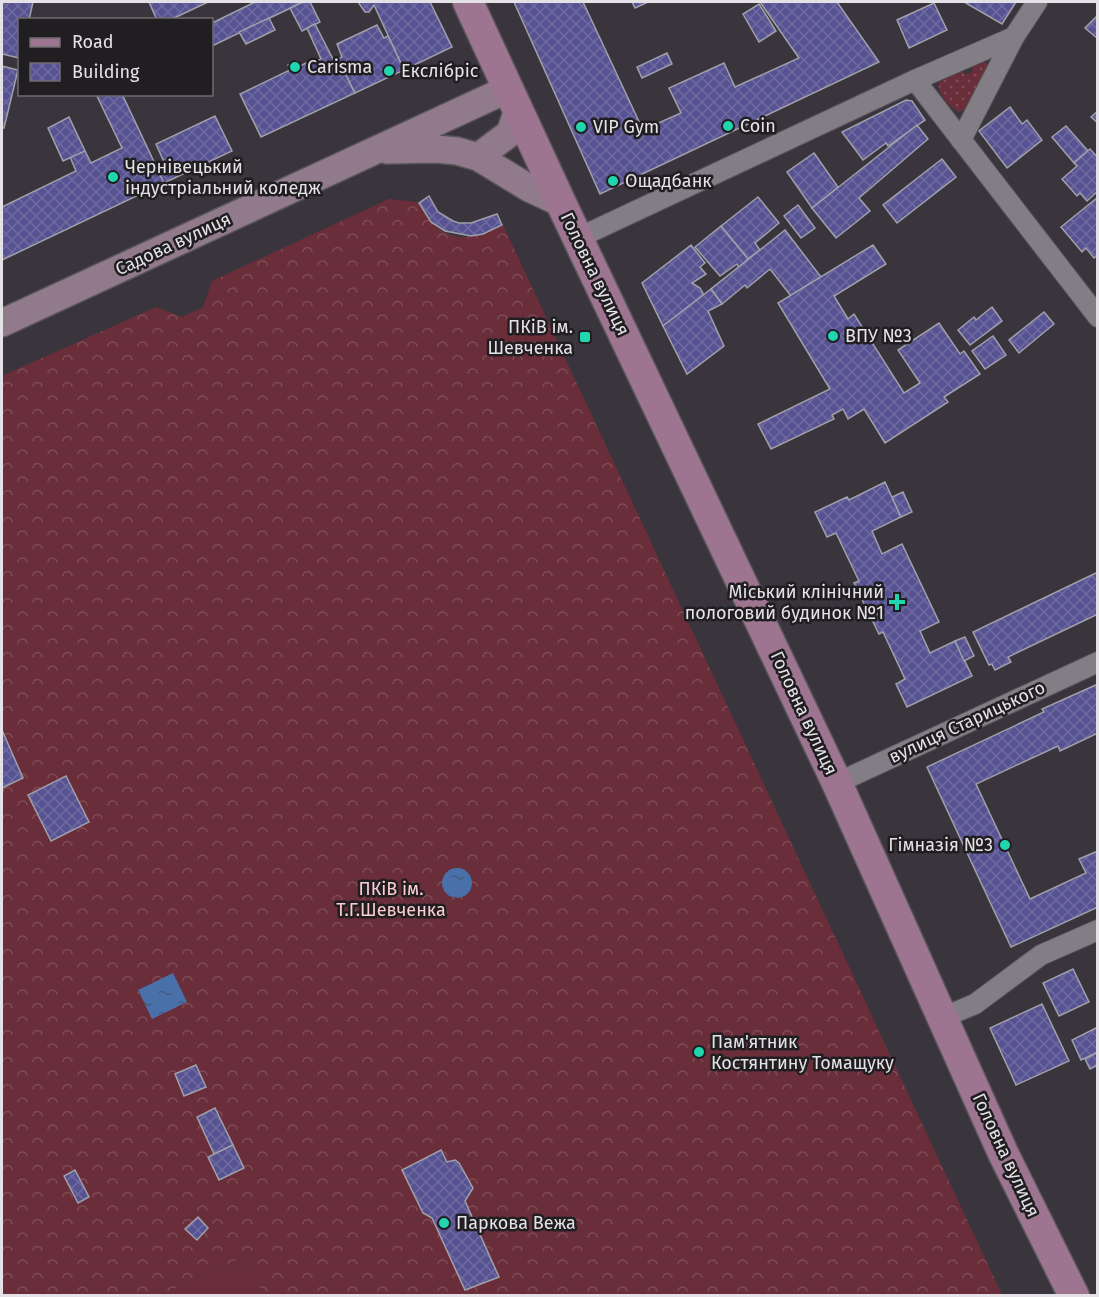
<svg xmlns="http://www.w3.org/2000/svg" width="1099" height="1297" viewBox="0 0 1099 1297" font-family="'Fira Sans',sans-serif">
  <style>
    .grass { fill: url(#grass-dots) }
    .forest { fill: url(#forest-crowns) }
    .garden { fill: #6a2e3a }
    .water { fill: url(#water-ripples) }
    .building { fill: url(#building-cross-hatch); stroke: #a0a0aa; stroke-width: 1.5 }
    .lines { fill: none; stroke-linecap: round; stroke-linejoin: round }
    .minor-casing { stroke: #58545a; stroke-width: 22 }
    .secondary-casing { stroke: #58545a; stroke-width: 30 }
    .primary-casing { stroke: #58545a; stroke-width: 33 }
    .minor { stroke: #837e86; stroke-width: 20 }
    .secondary { stroke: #907a8b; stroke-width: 27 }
    .primary { stroke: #9e7591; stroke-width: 30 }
    .poi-dot { fill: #21d5af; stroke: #201e21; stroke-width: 2 }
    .labels { text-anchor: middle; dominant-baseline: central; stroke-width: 5; stroke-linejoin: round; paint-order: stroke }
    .poi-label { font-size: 18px; fill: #e5e2e7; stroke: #201e21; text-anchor: start }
    .street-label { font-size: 18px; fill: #e5e2e7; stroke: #201e21 }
    .park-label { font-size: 18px; fill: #fbcdd3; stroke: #201e21 }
  </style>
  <defs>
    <pattern id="grass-dots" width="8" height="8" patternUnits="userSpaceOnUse" patternTransform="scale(1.5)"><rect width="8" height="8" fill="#6a2e3a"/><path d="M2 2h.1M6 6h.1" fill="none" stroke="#7f4c56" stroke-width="1.8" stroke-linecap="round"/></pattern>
    <pattern id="forest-crowns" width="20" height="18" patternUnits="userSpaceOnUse" patternTransform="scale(1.5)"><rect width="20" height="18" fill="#6a2e3a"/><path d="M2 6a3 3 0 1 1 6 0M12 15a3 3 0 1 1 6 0" fill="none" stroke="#7f4c56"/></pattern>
    <pattern id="water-ripples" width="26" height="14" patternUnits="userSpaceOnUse" patternTransform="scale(1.5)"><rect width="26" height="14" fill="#4970a8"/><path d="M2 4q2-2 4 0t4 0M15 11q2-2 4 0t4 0" fill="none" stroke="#475c7b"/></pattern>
    <pattern id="building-cross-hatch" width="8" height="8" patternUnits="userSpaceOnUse" patternTransform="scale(1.5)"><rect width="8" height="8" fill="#575291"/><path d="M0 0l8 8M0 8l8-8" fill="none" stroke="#6f6ba0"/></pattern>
  </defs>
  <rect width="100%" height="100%" fill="#3a353c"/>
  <!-- grass -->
  <path class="grass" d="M984,62L988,65L968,107L959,112C950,108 936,92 939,82L962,71L965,75L973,71L972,67Z"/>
  <!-- forest -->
  <path class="forest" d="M389,199L418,202C438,242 466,245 503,225L1002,1295L264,1296L245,1257L162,1295H2V788L23,778L2,730V376L156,307L182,317L203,307L212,281Z"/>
  <!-- garden -->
  <polygon class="garden" points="245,1257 264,1295 162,1295"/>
  <!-- water -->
  <g class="water">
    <circle cx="457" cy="883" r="15"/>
    <polygon points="173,973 187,1002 152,1019 138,990"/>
  </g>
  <!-- building -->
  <g class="building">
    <polygon points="2,2 33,2 29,20 20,20 19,58 2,54"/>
    <polygon points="149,2 208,2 170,20 157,20"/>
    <polygon points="255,2 303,2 212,46 212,23"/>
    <polygon points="303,2 310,2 320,22 302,31 290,8"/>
    <polygon points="358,2 430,2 452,47 404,70 374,5 369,12 365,12"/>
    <polygon points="514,2 583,2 643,130 681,113 669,88 724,63 735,87 799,58 760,2 837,2 879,62 600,194"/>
    <polygon points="632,2 648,2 635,8"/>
    <polygon points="964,2 1016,2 1002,24"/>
    <polygon points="934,3 947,30 909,48 897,20"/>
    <polygon points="759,4 776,31 759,42 743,14"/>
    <polygon points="1097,16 1098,16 1098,39 1085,28"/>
    <polygon points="269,18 275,30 246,44 239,32"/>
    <polygon points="315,24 334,61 338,59 355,93 261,137 240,94 290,70 288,65 297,61 300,66 306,63 307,66 321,59 307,28"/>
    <polygon points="377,25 384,38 388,36 404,70 355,93 338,59 342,57 337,44"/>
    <polygon points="667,53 672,64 642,78 637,67"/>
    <polygon points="2,66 18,70 4,128 2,128"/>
    <polygon points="96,94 122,94 164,183 2,260 2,207 76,171 70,157 85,151 91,163 122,148"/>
    <polygon points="906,100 912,101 925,120 888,146 886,143 863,160 842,132"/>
    <polygon points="1010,107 1022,124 1027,120 1042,140 1007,168 979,131"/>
    <polygon points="1098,111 1098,123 1091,117"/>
    <polygon points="215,116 232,151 164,183 156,166 164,162 156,144"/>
    <polygon points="69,117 85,151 63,161 48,128"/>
    <polygon points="917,125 928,139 859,198 870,211 836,238 812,208"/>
    <polygon points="1066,126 1088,151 1074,163 1052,137"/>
    <polygon points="1090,149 1098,158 1098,191 1087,201 1080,193 1077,196 1062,179 1077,166 1074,163"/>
    <polygon points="814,153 838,187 812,208 787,172"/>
    <polygon points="942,159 956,177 897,223 883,205"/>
    <polygon points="429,196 438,212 453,221 459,223 471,223 497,214 502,225 483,234 471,236 445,231 431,222 419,203"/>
    <polygon points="758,197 779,223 755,243 760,250 748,259 721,226"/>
    <polygon points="1098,197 1098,255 1094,258 1086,248 1082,252 1061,227"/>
    <polygon points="798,205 815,228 801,238 784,216"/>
    <polygon points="721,226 748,259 739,268 737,264 720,276 695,247"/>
    <polygon points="785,230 821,277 791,296 770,269 747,288 745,285 722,304 711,289"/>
    <polygon points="691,245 705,263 700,267 706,274 692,283 700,288 704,295 663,326 642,283"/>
    <polygon points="873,245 886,264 834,296 848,319 854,314 904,393 920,383 898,350 939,323 960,354 964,351 980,374 944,397 948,402 885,443 864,409 848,419 843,409 832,415 834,419 771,449 758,424 830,389 778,303"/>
    <polygon points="711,289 722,304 708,311 724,346 687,374 663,326"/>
    <polygon points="992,307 1002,321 970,345 958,330 974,317 976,320"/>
    <polygon points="1044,312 1054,324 1019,353 1009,340"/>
    <polygon points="993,336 1006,355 985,369 972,351"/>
    <polygon points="885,482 901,517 872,531 882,554 902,544 939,622 920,631 930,653 955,641 972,676 907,707 896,684 905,679 883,632 879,634 854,583 859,581 836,533 827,537 815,512 847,497 849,500"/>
    <polygon points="903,492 912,512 901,517 892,497"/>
    <polygon points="1098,572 1098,614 1008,657 1011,662 995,670 992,664 989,665 973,632"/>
    <polygon points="965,637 974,656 964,661 955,641"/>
    <polygon points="1098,684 1098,733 1060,751 1058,746 976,784 1030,899 1086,873 1079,859 1098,851 1098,907 1011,947 927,767 1044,712 1042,709"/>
    <polygon points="2,730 23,778 2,788"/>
    <polygon points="66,776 89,822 51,841 28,795"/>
    <polygon points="1073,969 1089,1002 1059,1016 1043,983"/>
    <polygon points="1042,1004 1069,1061 1016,1085 990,1028"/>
    <polygon points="1098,1027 1098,1052 1081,1060 1072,1040"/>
    <polygon points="1098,1052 1098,1065 1090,1069 1085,1059"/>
    <polygon points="196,1065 206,1087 184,1096 175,1074"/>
    <polygon points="215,1108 233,1145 214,1154 197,1117"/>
    <polygon points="233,1145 244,1168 219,1180 208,1157"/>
    <polygon points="441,1150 447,1162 455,1160 459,1163 473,1188 465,1201 499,1277 465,1290 432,1218 423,1213 402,1170"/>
    <polygon points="75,1170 89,1197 78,1203 64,1176"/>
    <polygon points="198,1217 208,1228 197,1240 185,1229"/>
  </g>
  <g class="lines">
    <!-- minor casing -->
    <g class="minor-casing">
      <g id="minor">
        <polyline points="915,80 1098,317"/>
        <polyline points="961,140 1014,37 1037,2"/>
        <polyline points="578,238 915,80 1014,37"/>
        <polyline points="837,783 1098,662"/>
        <polyline points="944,1017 975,1004 1041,955 1098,930"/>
      </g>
    </g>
    <!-- secondary casing -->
    <g class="secondary-casing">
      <g id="secondary">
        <polyline points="387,150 436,149 457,151 478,157 529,188 561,203"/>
        <polyline points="478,157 510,133 518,110"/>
        <polyline points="2,323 508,89"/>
      </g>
    </g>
    <!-- primary casing -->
    <g class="primary-casing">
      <polyline id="primary" points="468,2 561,203 837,783 1003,1153 1074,1296"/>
    </g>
    <!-- minor -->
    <use href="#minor" class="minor"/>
    <!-- secondary -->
    <use href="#secondary" class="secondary"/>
    <!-- primary -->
    <use href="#primary" class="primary"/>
  </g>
  <!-- markers -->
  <g class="poi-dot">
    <circle cx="295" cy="67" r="6"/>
    <circle cx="389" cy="71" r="6"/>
    <circle cx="728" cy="126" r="6"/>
    <circle cx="581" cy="127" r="6"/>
    <circle cx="113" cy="177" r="6"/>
    <circle cx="613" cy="181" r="6"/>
    <circle cx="833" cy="336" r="6"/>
    <rect x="579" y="331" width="12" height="12" rx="3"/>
    <path d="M894 593h6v6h6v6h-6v6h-6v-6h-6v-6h6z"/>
    <circle cx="1005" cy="845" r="6"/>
    <circle cx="699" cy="1052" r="6"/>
    <circle cx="444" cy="1223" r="6"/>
  </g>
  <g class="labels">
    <!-- poi labels -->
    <g class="poi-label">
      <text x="307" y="67">Carisma</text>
      <text x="401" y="71">Екслібріс</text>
      <text x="740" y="126">Coin</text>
      <text x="593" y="127">VIP Gym</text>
      <text x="125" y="167">Чернівецький<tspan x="125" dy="21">індустріальний коледж</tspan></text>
      <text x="625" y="181">Ощадбанк</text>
      <text x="573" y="327" text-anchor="end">ПКіВ ім.<tspan x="573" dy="21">Шевченка</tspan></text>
      <text x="845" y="336">ВПУ №3</text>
      <text x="884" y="592" text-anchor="end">Міський клінічний<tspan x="884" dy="21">пологовий будинок №1</tspan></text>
      <text x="993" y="845" text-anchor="end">Гімназія №3</text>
      <text x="711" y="1042">Пам'ятник<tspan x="711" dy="21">Костянтину Томащуку</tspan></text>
      <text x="456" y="1223">Паркова Вежа</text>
    </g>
    <!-- street labels -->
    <g class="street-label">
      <text transform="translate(173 244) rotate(-25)">Садова вулиця</text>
      <text transform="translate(595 274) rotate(64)">Головна вулиця</text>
      <text transform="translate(804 713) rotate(65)">Головна вулиця</text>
      <text transform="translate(967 722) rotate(-25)">вулиця Старицького</text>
      <text transform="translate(1006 1155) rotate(65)">Головна вулиця</text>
    </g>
    <!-- park labels -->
    <g class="park-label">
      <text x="391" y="889">ПКіВ ім.<tspan x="391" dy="21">Т.Г.Шевченка</tspan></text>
    </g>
  </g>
  <!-- border -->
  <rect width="1099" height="1297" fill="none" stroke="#e5e2e7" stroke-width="6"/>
  <!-- legend -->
  <rect x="18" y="18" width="195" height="78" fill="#201e21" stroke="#6f6c70" stroke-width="1.5"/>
  <rect x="30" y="38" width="30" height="9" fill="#9e7591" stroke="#6f6c70" stroke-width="1.5"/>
  <text x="72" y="48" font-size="18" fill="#e5e2e7">Road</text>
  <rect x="30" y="63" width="30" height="18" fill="url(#building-cross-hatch)" stroke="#6f6c70" stroke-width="1.5"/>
  <text x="72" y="78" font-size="18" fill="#e5e2e7">Building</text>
</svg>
